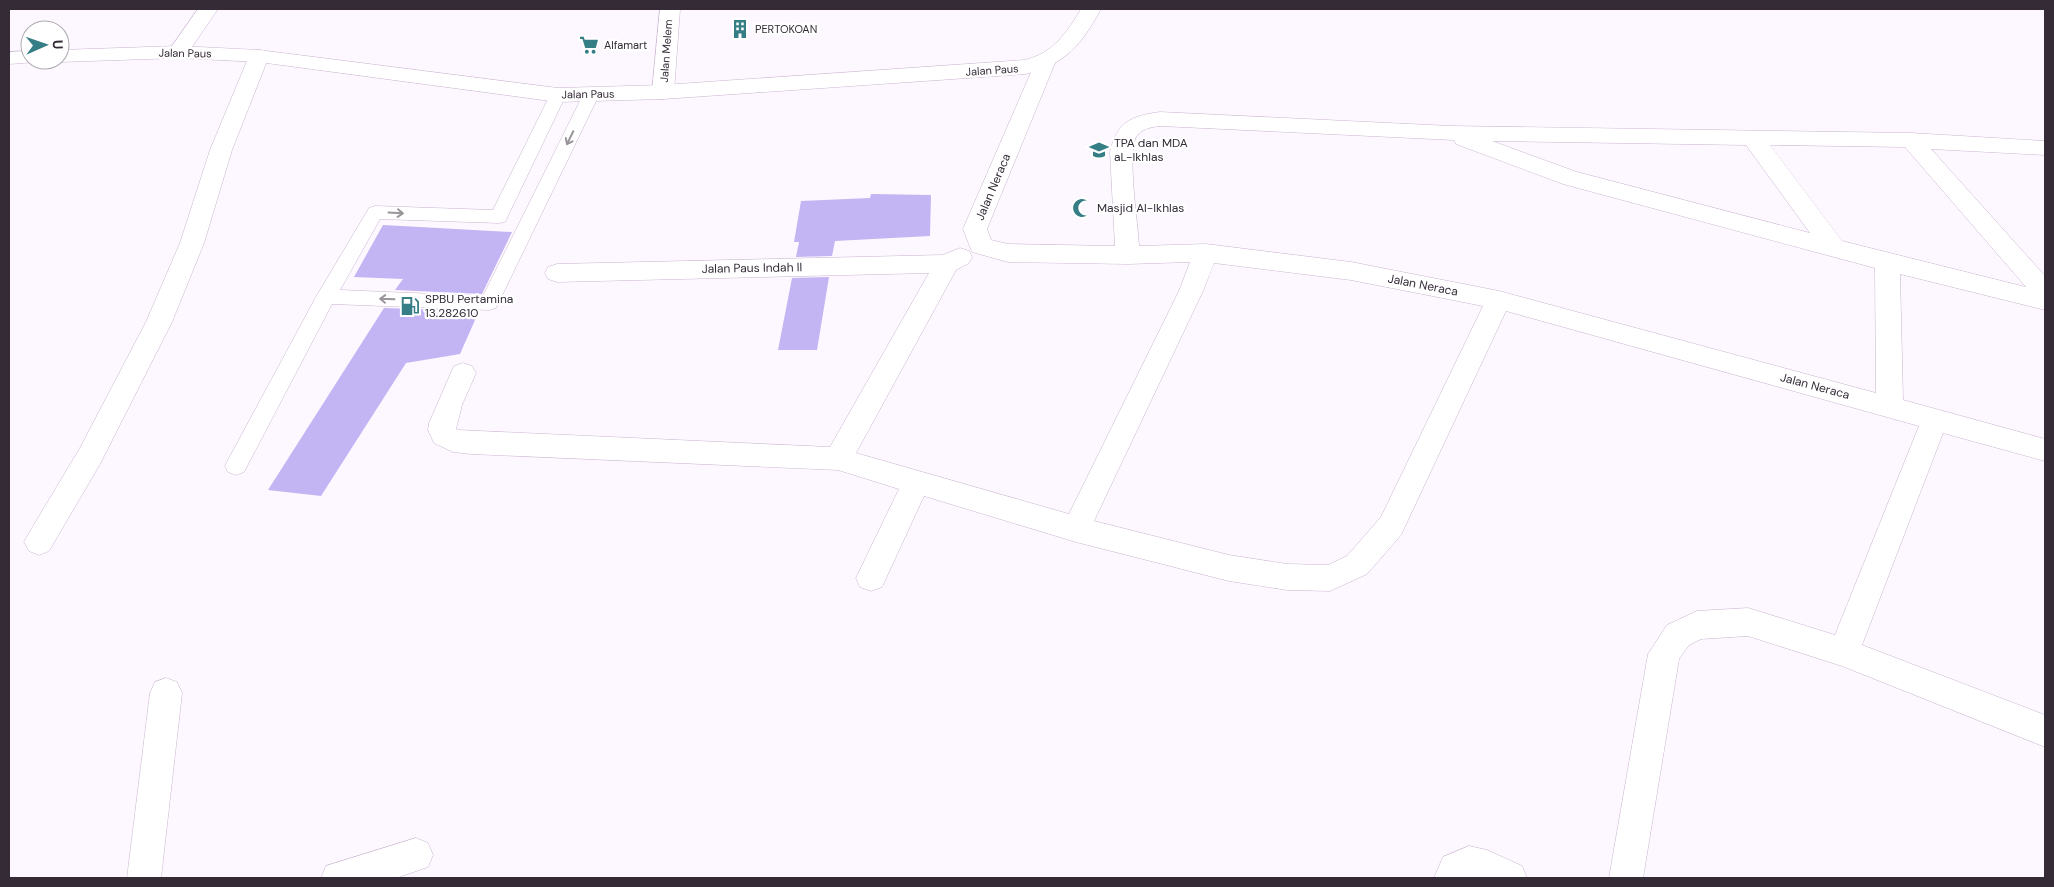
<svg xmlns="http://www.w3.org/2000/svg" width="2054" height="887" viewBox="0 0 2054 887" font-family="'DM Sans',sans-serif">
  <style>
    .building { fill: #c3b4f3 }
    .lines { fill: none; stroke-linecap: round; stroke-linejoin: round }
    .lane-casing { stroke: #cab3d1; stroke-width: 1 }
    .street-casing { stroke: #cab3d1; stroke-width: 1 }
    .secondary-casing { stroke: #cab3d1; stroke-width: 1 }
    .lane { fill: #fff; fill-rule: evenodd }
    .street { fill: #fff; fill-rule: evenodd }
    .secondary { fill: #fff; fill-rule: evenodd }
    .oneway { stroke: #9a959b }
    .labels { text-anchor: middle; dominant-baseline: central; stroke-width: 4.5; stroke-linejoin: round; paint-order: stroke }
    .far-poi-label { font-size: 11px; fill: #342b37; stroke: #fff; text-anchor: start }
    .far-street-label { font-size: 11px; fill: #342b37; stroke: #fff }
    .poi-label { font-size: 12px; fill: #342b37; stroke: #fff; text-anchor: start }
    .street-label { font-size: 12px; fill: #342b37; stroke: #fff }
  </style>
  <rect width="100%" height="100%" fill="#fdf8ff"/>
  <!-- building -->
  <g class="building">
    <polygon points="871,194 931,195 930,236 835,241 832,256 796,257 799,242 794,242 801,201 870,198"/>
    <polygon points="383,225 512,232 482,294 395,290 403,279 354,277"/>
    <polygon points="829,277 817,350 778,350 792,278"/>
    <polygon points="384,308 479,311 460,354 406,363 321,496 268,490"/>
  </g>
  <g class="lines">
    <!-- lane casing -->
    <g class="lane-casing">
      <polygon id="lane" points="558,90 564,91 566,95 505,222 499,223 380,219 340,290 483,296 583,95 585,91 597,91 599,95 496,308 489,310 332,304 244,472 236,475 228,472 225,466 228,460 316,297 369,208 375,206 493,210 550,95 552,91"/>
    </g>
    <!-- street casing -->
    <g class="street-casing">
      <g id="street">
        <polygon points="198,9 218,9 185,57 178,58 171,57 168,52"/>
        <polygon points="660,9 680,9 674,92 671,97 663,99 655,97 652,92"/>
        <polygon points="259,50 266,51 269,56 232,150 204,243 172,322 100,464 49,551 39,555 29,551 24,542 29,533 80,448 146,322 180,243 210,150 249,56 252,51"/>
        <path d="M1045,56L1052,58L1055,63L987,229L991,240L1008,244L1115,246L1110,152C1117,122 1131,116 1160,112L1451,126L1911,133L2045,141V155L1931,149L2045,276V310L1900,274L1903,400L2045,439V461L1943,433L1862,645L2045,715V747L1842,666L1748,636L1701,639L1689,645L1679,659L1643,878H1609L1648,654L1667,625L1697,611L1748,608L1835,635L1919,426L1506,311L1401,535L1367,574L1330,591L1287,590L1229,581L1076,542L924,496L882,587L871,591L860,587L856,578L899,489L838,470L471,454L453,452L434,443L428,430L429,423L454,366L463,363L472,366L476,373L462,405L456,429L458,430L830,447L929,273L557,282L548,279L545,273L548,267L557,264L943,255L960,248L969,251L972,257L969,263L956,270L856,453L1069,514L1179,291L1190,262L1128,264L1008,262L972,252L963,229L1035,63L1038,58ZM1160,126L1454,140L1456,144L1563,184L1875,268L1876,393L1499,291L1351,262L1206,244L1139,246C1138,223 1127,155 1136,137C1141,129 1151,127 1160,126ZM1492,141L1746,145L1810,233L1577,172ZM1770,145L1905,147L2026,287L1842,241ZM1214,263L1351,280L1483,306L1381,517L1347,556L1328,565L1287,564L1229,555L1094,521L1203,291Z"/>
        <polygon points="166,678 177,682 182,693 161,878 127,878 150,693 155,682"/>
        <polygon points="416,838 428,843 433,855 428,867 396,878 321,878 326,866"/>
        <polygon points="1469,846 1487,850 1522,866 1527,878 1434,878 1443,857"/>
      </g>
    </g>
    <!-- secondary casing -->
    <g class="secondary-casing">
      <g id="secondary">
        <path d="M1081,9H1101C1081,45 1067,63 1026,74L663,99L558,102L259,62L178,58L60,62L52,60H60V50L178,46L259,50L558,88L663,85L1025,60C1053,53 1067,33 1081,9Z"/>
        <polygon points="30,51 30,60 38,60 37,62 9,64 9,52"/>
      </g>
    </g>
    <!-- lane -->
    <use href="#lane" class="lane"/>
    <!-- street -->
    <use href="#street" class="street"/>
    <!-- secondary -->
    <use href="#secondary" class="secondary"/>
  </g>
  <!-- one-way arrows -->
  <defs><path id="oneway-shaft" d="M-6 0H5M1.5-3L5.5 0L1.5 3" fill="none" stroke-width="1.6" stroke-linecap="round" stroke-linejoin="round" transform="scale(1.25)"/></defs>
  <g class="oneway">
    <use href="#oneway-shaft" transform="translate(570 138) rotate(116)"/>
    <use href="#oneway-shaft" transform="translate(396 213) rotate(3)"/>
    <use href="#oneway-shaft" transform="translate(387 299) rotate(-178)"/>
  </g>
  <!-- icons -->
  <defs>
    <g id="building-bare" transform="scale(1.5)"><path d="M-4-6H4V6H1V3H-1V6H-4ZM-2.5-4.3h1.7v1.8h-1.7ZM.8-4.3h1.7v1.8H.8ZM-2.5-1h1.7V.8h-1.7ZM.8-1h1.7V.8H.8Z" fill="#367e86" stroke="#fff" stroke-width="2.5" paint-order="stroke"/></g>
    <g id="supermarket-bare" transform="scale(1.5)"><path d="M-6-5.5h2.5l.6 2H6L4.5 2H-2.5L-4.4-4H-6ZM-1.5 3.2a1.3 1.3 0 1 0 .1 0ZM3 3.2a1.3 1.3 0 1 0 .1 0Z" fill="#367e86" stroke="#fff" stroke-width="2.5" paint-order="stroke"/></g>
    <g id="school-bare" transform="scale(1.5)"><path d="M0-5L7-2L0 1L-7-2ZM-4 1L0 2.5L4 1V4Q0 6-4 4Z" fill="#367e86" stroke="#fff" stroke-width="2.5" paint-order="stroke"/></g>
    <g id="mosque-bare" transform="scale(1.5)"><path d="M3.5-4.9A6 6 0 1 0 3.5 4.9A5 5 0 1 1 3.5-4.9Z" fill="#367e86" stroke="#fff" stroke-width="2.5" paint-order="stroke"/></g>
    <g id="fuel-bare" transform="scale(1.5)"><path d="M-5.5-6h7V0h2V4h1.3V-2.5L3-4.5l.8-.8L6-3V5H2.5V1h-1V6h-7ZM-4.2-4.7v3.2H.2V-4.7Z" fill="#367e86" stroke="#fff" stroke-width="2.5" paint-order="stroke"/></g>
  </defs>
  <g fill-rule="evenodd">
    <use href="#building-bare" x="740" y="29"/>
    <use href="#supermarket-bare" x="589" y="45"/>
    <use href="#school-bare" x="1099" y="150"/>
    <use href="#mosque-bare" x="1082" y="208"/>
    <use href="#fuel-bare" x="410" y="306"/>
  </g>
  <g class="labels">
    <!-- far-poi labels -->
    <g class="far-poi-label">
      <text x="755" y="29">PERTOKOAN</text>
      <text x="604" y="45">Alfamart</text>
    </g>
    <!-- far-street labels -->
    <g class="far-street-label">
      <text transform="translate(666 51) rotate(-86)">Jalan Melem</text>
      <text transform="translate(185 53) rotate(1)">Jalan Paus</text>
      <text transform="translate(992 70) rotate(-4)">Jalan Paus</text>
      <text transform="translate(588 94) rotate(-1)">Jalan Paus</text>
    </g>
    <!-- poi labels -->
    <g class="poi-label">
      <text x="1114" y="143">TPA dan MDA<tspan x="1114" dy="14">aL-Ikhlas</tspan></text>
      <text x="1097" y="208">Masjid Al-Ikhlas</text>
      <text x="425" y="299">SPBU Pertamina<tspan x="425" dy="14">13.282610</tspan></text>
    </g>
    <!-- street labels -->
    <g class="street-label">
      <text transform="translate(993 187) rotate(-67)">Jalan Neraca</text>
      <text transform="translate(752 268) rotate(-1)">Jalan Paus Indah II</text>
      <text transform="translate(1423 285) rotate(11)">Jalan Neraca</text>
      <text transform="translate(1815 386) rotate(15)">Jalan Neraca</text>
    </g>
  </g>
  <!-- border -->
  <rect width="2054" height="887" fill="none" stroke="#342b37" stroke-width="20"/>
  <!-- north arrow -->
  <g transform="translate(45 45) rotate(88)"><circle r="24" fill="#ffffff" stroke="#aeaaaf"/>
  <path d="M0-4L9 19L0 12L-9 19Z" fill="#367e86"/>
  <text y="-8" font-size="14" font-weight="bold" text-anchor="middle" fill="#342b37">U</text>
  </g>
</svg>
